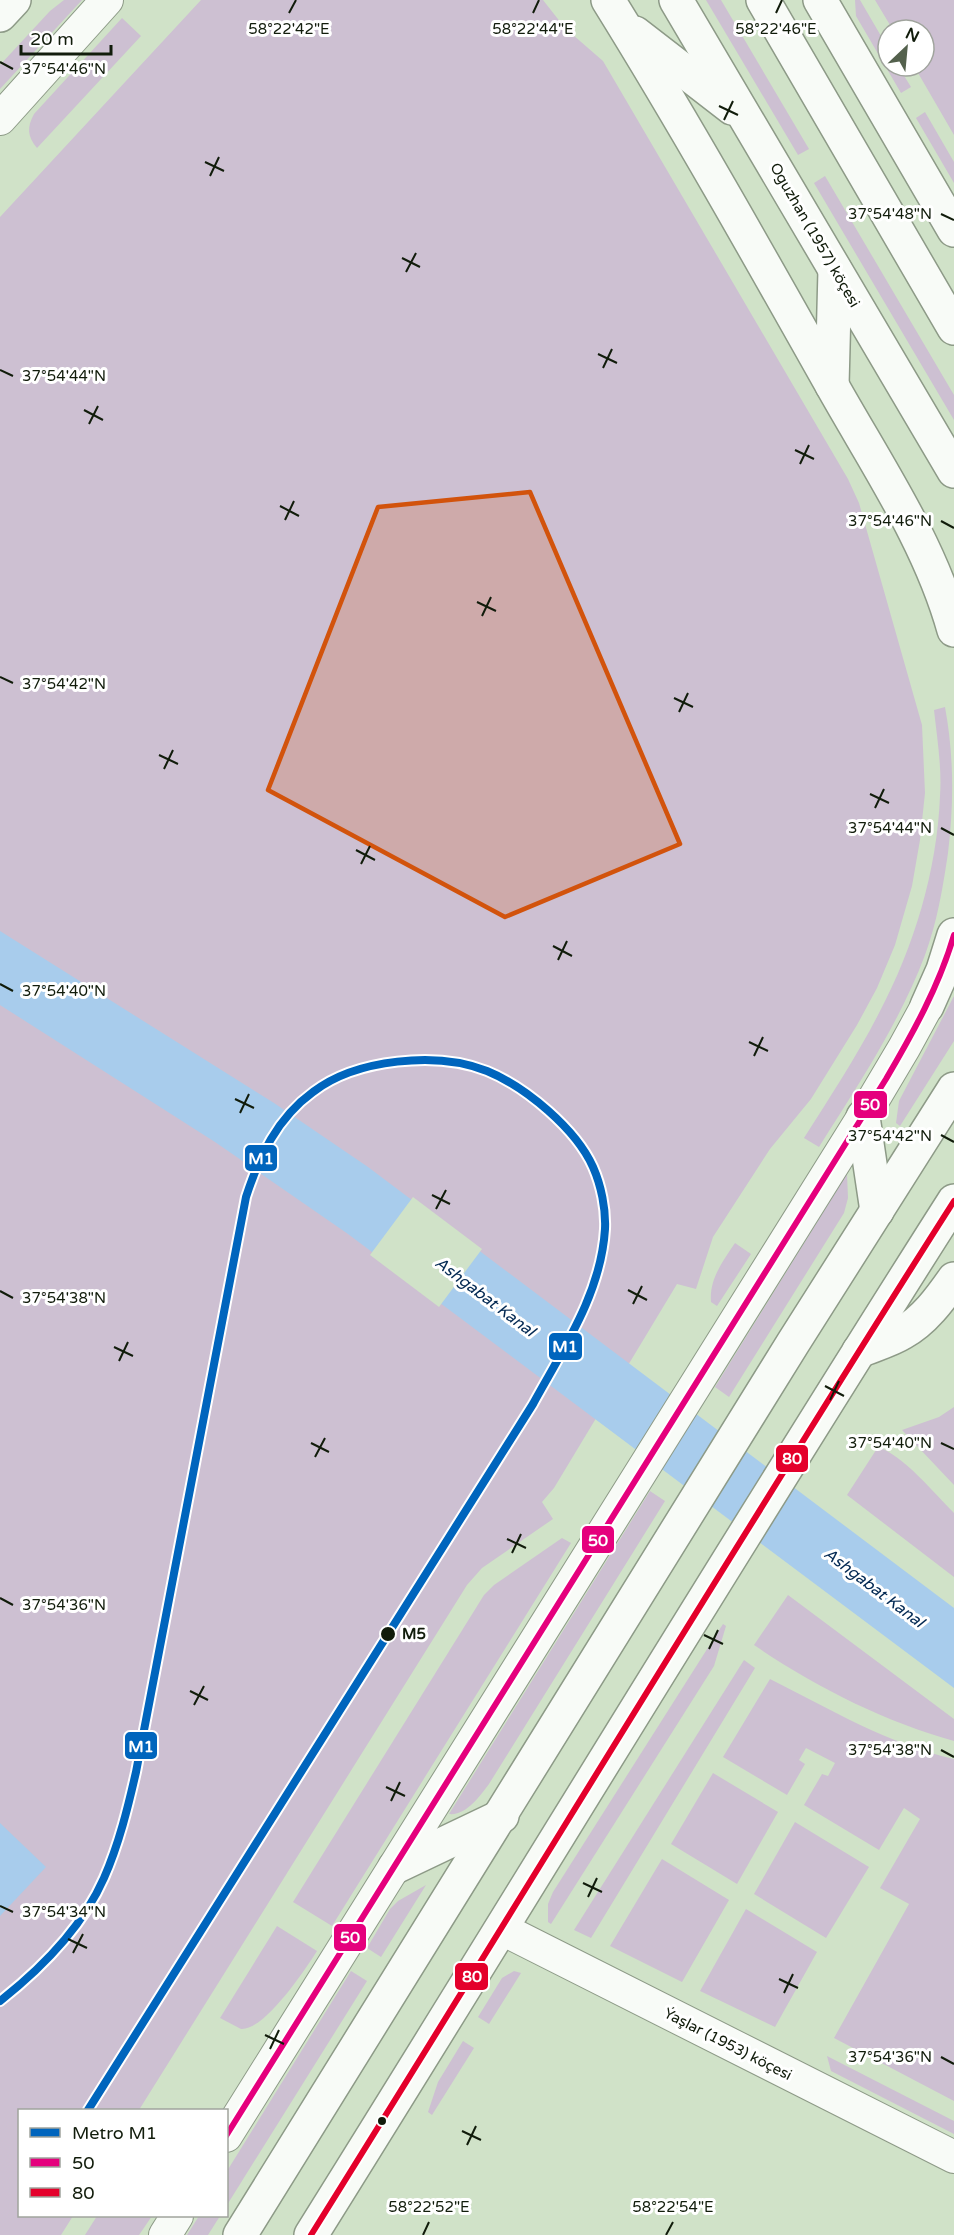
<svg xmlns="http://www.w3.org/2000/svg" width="954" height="2235" viewBox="0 0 954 2235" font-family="'Varela Round',sans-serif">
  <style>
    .green { fill: #cdc0d2 }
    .water { fill: #a8ccec }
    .pier { fill: #d0e2c8 }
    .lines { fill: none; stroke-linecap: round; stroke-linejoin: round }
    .street-casing { stroke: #8d9a87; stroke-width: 34 }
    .secondary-casing { stroke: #8d9a87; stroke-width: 36 }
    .primary-casing { stroke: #8d9a87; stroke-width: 36 }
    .street { stroke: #f8fbf7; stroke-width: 32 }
    .secondary { stroke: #f8fbf7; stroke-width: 33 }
    .primary { stroke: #f8fbf7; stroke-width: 33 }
    .bus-1-casing { stroke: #fff; stroke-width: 10 }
    .bus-2-casing { stroke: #fff; stroke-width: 10 }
    .bus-1 { stroke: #e5007d; stroke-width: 6 }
    .bus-2 { stroke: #e4002b; stroke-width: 6 }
    .metro-1-casing { stroke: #fff; stroke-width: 12 }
    .metro-1 { stroke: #0065bd; stroke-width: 8 }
    .marked { fill: #d2530c; fill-opacity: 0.2; stroke: #d2530c; stroke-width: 4.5; stroke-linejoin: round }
    .ticks { fill: none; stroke: #111c0b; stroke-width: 2 }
    .stop-dot { fill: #111c0b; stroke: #fff; stroke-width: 2 }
    .labels { text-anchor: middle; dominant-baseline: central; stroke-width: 6; stroke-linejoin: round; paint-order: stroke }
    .street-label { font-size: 15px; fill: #111c0b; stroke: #fff }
    .stop-label { font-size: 15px; font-weight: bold; fill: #111c0b; stroke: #fff; text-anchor: start }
    .water-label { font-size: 16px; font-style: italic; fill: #032953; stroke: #fff }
    .ticks-label { font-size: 15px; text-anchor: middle; fill: #111c0b; stroke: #fff; stroke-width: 6; stroke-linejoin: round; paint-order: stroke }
    .line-badge { stroke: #fff; stroke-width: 2 }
    .badge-label { font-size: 16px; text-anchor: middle; font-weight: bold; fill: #fff }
  </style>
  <rect width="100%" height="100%" fill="#d0e2c8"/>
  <!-- green -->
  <g class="green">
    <polygon points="64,0 82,0 0,89 0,65 50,11"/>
    <polygon points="201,0 543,0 565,28 603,61 848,479 859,503 922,725 925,793 920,840 912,886 895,945 877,988 857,1025 811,1099 770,1149 713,1237 696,1289 677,1284 554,1488 542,1502 553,1519 482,1568 467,1585 139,2110 20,2110 20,2216 73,2216 61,2235 0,2235 0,217"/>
    <polygon points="706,0 721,0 809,149 798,155"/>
    <polygon points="855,0 860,0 888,48 888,66 898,66 911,87 901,93 856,16"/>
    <polygon points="875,0 954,0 954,135 914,66 924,66 924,30 893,30"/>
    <path d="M122,18L141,36L37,148C27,136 27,127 34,114Z"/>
    <polygon points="925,112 954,162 954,183 916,118"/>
    <polygon points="825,176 954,395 954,420 814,183"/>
    <path d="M945,707C954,756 954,803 948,853C943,887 937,923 925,955C899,1024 858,1085 819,1147L804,1138C830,1097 857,1056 879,1013C914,947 937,871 940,796C942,767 937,738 934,710Z"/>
    <polygon points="954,996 954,1041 900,1126 896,1123 899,1101"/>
    <polygon points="847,1174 848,1198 844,1213 729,1397 715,1387"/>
    <path d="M735,1243L751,1254L717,1306L711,1302C709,1279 723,1261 735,1243Z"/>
    <polygon points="954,1407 954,1485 902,1430 939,1417"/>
    <path d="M878,1447C904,1456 934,1493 954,1513V1577L847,1495Z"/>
    <path d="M650,1491L665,1501L489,1784C480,1796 466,1816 449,1814Z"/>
    <polygon points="562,1538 571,1543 332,1926 293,1902 484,1595 494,1585"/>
    <path d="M788,1595L954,1719V1741C883,1721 814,1686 754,1645Z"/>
    <polygon points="723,1624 726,1626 714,1666 551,1924 548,1922 548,1904 553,1892"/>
    <polygon points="744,1660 755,1668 591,1938 574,1930"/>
    <path d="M770,1679C830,1709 888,1744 954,1759V2101L834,2038L909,1904L880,1888L920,1819L904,1808L879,1850L804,1805L822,1774L828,1776L835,1763L806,1748L799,1760L805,1764L787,1795L723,1757Z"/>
    <polygon points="713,1773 778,1812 737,1884 671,1844"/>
    <polygon points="795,1822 869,1867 826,1938 754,1894"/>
    <polygon points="662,1859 729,1900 682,1982 610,1946"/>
    <polygon points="426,1885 381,1957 367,1948 390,1909 398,1901"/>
    <polygon points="746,1909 817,1952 775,2027 700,1991"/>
    <path d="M277,1926L317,1951C305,1970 264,2031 241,2029L220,2018Z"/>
    <polygon points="351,1971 367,1981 227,2205 227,2171"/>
    <polygon points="514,1971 521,1973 489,2024 478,2017 502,1978"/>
    <polygon points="463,2041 474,2048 432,2115 428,2112 438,2082"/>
    <polygon points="827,2056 954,2121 954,2134 831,2071"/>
    <polygon points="97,2216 152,2216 139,2235 85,2235"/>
    <polygon points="199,2216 220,2216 208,2235 187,2235"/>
  </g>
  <!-- water -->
  <g class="water">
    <polygon points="0,931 274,1103 368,1167 954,1608 954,1688 348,1234 215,1142 0,1005"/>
    <polygon points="0,1823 46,1867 0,1916"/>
  </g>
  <!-- pier -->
  <polygon class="pier" points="413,1197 482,1249 439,1307 370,1255"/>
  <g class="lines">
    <!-- street casing -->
    <g class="street-casing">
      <g id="street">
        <polyline points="0,119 107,0"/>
        <polyline points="502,1929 954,2157"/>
        <polyline points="226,2136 863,1117 904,1048 927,1006"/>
        <polyline points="165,2235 177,2216"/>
      </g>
    </g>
    <!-- secondary casing -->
    <g class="secondary-casing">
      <g id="secondary">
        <path d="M608,0C685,124 757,252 829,380C874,461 929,540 954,630"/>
        <polyline points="676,0 954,471"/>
        <polyline points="763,0 954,328"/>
        <polyline points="820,0 954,230"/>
        <polyline points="0,15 14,0"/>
        <polyline points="635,33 732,108"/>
        <polyline points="832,385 835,270"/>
        <polyline points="927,1006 943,970 954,935"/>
        <path d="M859,1351C873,1345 889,1341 902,1333C924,1321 940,1299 954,1279"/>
      </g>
    </g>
    <!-- primary casing -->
    <g class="primary-casing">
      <g id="primary">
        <polyline points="863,1117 877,1211"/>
        <polyline points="395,1867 502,1816"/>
        <polyline points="240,2235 793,1343 954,1089"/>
        <path d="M311,2235C526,1891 736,1543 954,1201"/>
      </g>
    </g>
    <!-- street -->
    <use href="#street" class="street"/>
    <!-- secondary -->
    <use href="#secondary" class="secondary"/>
    <!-- primary -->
    <use href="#primary" class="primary"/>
    <!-- bus-1 casing -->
    <g class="bus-1-casing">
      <path id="bus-1" d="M226,2136L886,1079C913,1033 939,986 954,935"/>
    </g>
    <!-- bus-2 casing -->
    <g class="bus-2-casing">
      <path id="bus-2" d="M311,2235C526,1891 736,1543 954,1201"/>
    </g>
    <!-- bus-1 -->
    <use href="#bus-1" class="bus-1"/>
    <!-- bus-2 -->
    <use href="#bus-2" class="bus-2"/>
    <!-- metro-1 casing -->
    <g class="metro-1-casing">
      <path id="metro-1" d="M0,2001C42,1968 82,1928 104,1878C119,1844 128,1807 136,1772L246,1197C259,1157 277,1118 313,1092C356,1059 437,1051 487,1071C526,1087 576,1129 593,1167C601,1185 606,1209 605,1229C601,1294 563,1349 533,1404L88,2110"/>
    </g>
    <!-- metro-1 -->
    <use href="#metro-1" class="metro-1"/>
  </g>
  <!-- marked area -->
  <path class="marked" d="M530,492L680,844L505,917L268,790L378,507Z"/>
  <!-- ticks -->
  <path class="ticks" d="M289,13L296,0M533,13L539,0M776,13L782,0M0,62L13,69M719,106L738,115M724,120L733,101M205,162L224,171M210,176L219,157M941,214L954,220M402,258L420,267M406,272L416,253M598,354L617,363M603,368L612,349M0,370L13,376M84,410L103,420M89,424L98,406M795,450L814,459M800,464L809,445M280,506L299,516M285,520L294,501M941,521L954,528M477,602L496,611M482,616L491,597M0,677L13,683M674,698L693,707M679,712L688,693M159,755L178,764M164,769L173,750M870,794L889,803M875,808L884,789M941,828L954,835M356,850L375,860M361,864L370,846M553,946L572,956M558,960L567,941M0,984L13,991M749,1042L768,1051M754,1056L763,1037M235,1099L254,1108M240,1113L249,1094M941,1135L954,1142M432,1195L450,1204M436,1209L446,1190M628,1290L647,1300M0,1291L13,1298M633,1304L642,1286M114,1347L133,1356M119,1361L128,1342M825,1386L844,1396M830,1400L839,1381M311,1443L329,1452M941,1443L954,1449M315,1457L325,1438M507,1539L526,1548M512,1553L521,1534M0,1598L13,1605M704,1635L723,1644M709,1649L718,1630M190,1691L208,1700M194,1705L204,1686M941,1750L954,1757M386,1787L405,1796M391,1801L400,1782M583,1883L602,1892M588,1897L597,1878M0,1906L13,1912M68,1939L87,1948M73,1953L83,1934M779,1979L798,1988M784,1993L793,1974M265,2035L284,2044M270,2049L279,2030M941,2057L954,2064M462,2131L481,2140M467,2145L476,2126M423,2235L429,2222M666,2235L673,2222"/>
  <!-- markers -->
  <g class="stop-dot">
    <circle cx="388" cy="1634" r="8"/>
    <circle cx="382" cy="2121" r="5"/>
  </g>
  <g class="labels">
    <!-- street labels -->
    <g class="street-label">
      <text transform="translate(815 235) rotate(60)">Oguzhan (1957) köçesi</text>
      <text transform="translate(728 2044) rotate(27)">Ýaşlar (1953) köçesi</text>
    </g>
    <!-- stop labels -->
    <g class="stop-label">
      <text x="402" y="1634">M5</text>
    </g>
    <!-- water labels -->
    <g class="water-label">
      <text transform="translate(485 1297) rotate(37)">Ashgabat Kanal</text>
      <text transform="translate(874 1588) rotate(37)">Ashgabat Kanal</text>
    </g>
  </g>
  <g class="ticks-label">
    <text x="533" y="34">58°22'44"E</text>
    <text x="776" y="34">58°22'46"E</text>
    <text x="289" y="34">58°22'42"E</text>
    <text x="64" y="74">37°54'46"N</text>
    <text x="890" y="219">37°54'48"N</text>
    <text x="64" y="381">37°54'44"N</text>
    <text x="890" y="526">37°54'46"N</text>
    <text x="64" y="689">37°54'42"N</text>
    <text x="890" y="833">37°54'44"N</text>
    <text x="64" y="996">37°54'40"N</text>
    <text x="890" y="1141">37°54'42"N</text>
    <text x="64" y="1303">37°54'38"N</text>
    <text x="890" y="1448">37°54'40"N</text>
    <text x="64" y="1610">37°54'36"N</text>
    <text x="890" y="1755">37°54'38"N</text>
    <text x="64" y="1917">37°54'34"N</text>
    <text x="890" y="2062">37°54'36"N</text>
    <text x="429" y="2212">58°22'52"E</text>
    <text x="673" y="2212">58°22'54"E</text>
  </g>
  <g class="line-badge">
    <rect x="853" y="1090" width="35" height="29" rx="6" fill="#e5007d"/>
    <rect x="244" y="1144" width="34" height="28" rx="6" fill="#0065bd"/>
    <rect x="548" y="1332" width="35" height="29" rx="6" fill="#0065bd"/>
    <rect x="775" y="1444" width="34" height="29" rx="6" fill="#e4002b"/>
    <rect x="581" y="1525" width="34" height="29" rx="6" fill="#e5007d"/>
    <rect x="124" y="1731" width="34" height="29" rx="6" fill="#0065bd"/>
    <rect x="333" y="1923" width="34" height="29" rx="6" fill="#e5007d"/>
    <rect x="454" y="1962" width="35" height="29" rx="6" fill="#e4002b"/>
  </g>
  <g class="badge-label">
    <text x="870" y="1110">50</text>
    <text x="261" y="1164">M1</text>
    <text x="565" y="1352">M1</text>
    <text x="792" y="1464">80</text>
    <text x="598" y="1546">50</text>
    <text x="141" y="1752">M1</text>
    <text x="350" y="1943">50</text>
    <text x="472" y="1982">80</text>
  </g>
  <!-- legend -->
  <rect x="18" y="2109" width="210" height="108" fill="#ffffff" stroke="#a0a49d" stroke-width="1.5"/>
  <rect x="30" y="2128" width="30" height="9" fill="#0065bd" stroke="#a0a49d" stroke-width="1.5"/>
  <text x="72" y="2139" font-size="18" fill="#111c0b">Metro M1</text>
  <rect x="30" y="2158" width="30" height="9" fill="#e5007d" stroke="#a0a49d" stroke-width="1.5"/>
  <text x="72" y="2169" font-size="18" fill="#111c0b">50</text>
  <rect x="30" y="2188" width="30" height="9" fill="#e4002b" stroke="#a0a49d" stroke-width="1.5"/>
  <text x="72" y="2199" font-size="18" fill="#111c0b">80</text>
  <!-- north arrow -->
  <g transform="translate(906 48) rotate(26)"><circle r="28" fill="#ffffff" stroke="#a0a49d" stroke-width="1.5"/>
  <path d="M0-4.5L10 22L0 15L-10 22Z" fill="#54614d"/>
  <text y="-9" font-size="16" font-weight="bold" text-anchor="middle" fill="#111c0b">N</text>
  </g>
  <!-- scale -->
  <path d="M21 45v9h90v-9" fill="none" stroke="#111c0b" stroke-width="3"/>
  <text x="30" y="45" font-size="18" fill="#111c0b" stroke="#ffffff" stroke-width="4.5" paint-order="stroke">20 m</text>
</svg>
